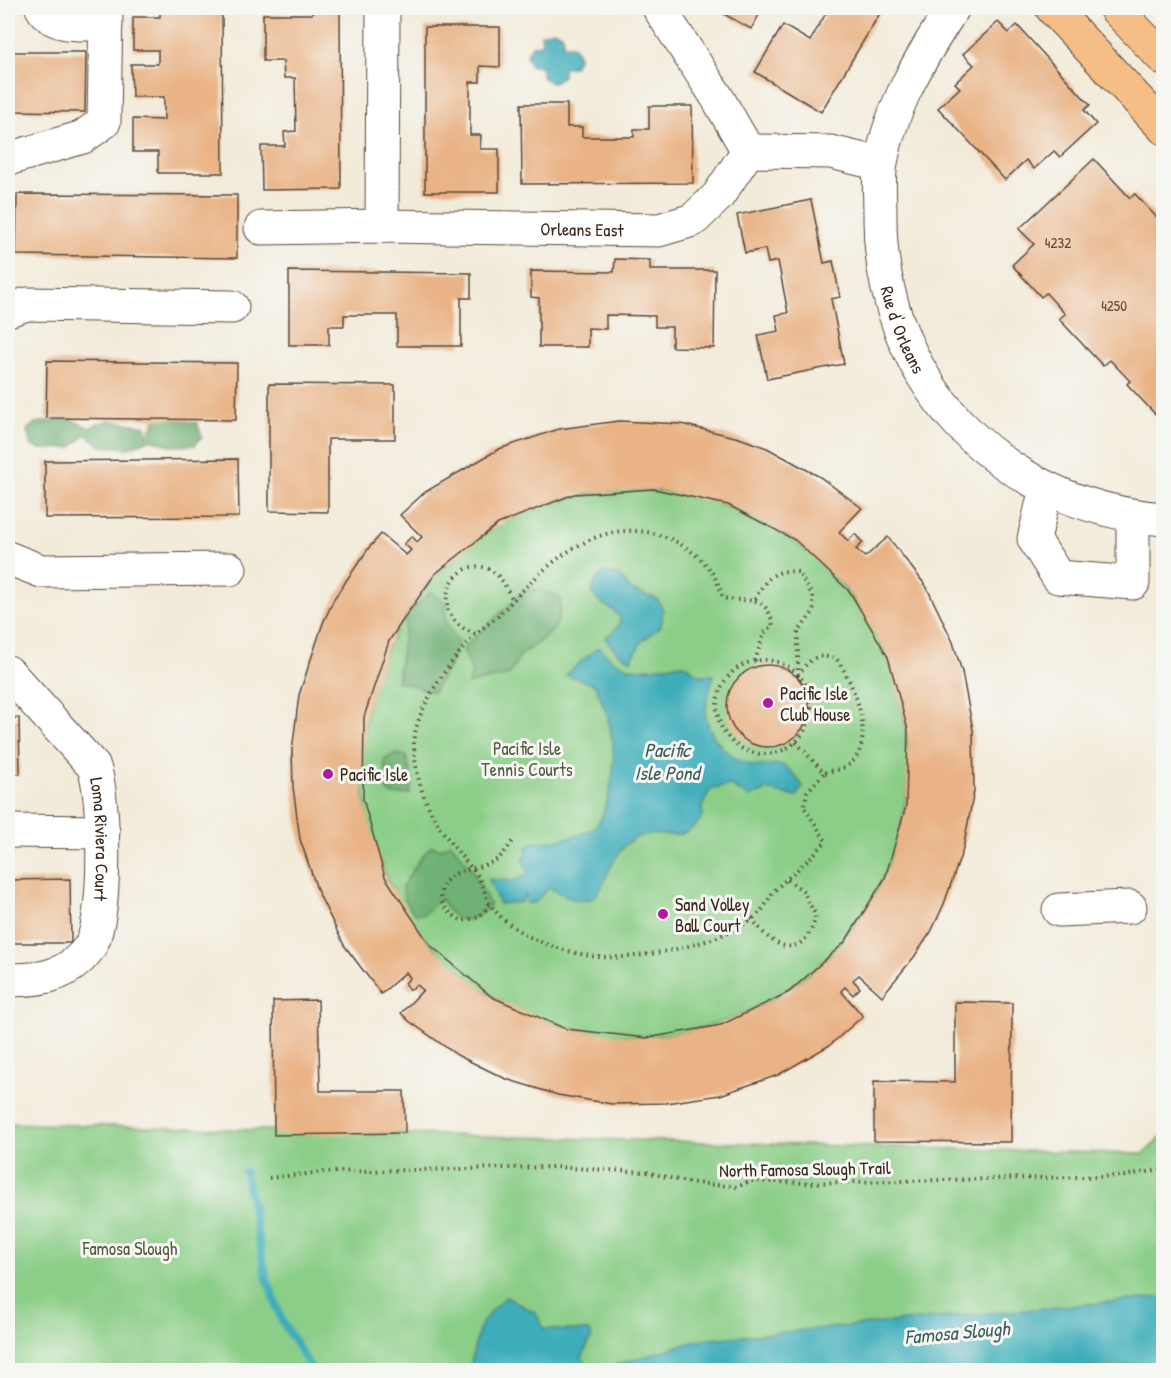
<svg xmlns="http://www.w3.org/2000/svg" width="1171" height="1378" viewBox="0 0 1171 1378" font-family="'Patrick Hand',sans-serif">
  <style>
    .green { fill: #8bce87; stroke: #637c52; stroke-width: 1.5 }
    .forest { fill: #70b174; stroke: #566e49; stroke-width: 1.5 }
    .water { fill: #3eadba; stroke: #3c6c6c; stroke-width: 1.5 }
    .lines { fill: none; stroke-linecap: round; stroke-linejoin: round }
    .stream { stroke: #3eadba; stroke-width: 8 }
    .building { fill: #e9b385; fill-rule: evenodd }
    .minor-casing { stroke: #57473a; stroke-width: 35 }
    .major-casing { stroke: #57473a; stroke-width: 35 }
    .path { stroke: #57473a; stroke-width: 4; stroke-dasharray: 1.5 4.5; stroke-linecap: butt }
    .minor { stroke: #fff; stroke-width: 33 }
    .major { stroke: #f6be87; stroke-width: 33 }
    .poi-dot { fill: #b5179e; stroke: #f6f6f2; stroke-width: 2 }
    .labels { text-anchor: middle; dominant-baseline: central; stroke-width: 6; stroke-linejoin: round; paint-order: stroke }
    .number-label { font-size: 15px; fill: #664c38 }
    .street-label { font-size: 18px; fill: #3b2a1e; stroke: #f6f6f2 }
    .poi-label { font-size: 18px; fill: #3b2a1e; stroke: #f6f6f2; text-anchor: start }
    .park-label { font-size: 18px; fill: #535b3e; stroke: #f6f6f2 }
    .water-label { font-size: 20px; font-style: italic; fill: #3c5e5c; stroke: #f6f6f2 }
  </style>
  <rect width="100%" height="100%" fill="#f6f6f2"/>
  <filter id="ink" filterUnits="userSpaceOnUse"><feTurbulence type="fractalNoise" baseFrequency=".0167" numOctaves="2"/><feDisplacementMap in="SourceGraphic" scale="12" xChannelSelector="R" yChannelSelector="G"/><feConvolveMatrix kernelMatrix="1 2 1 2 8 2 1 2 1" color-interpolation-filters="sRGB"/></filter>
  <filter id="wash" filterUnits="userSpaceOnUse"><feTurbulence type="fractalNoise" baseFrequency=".008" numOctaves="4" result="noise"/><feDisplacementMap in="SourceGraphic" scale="24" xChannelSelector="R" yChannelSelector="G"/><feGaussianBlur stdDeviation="1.35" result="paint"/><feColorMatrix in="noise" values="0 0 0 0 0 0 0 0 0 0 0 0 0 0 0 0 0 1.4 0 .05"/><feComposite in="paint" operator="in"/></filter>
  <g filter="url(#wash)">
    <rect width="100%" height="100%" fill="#f3ebda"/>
    <!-- green -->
    <g class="green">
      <circle cx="635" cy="763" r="273"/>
      <polygon points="8,1123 1143,1154 1163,1136 1163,1370 8,1370"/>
    </g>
    <!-- forest -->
    <g class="forest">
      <polygon points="157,417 197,423 202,437 195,445 171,446 152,439 128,448 101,446 86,434 71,448 40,449 31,446 27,430 35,423 70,419 89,428 108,420 145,426 147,436"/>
      <path d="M528,587C539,593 549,590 560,598C563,633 543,637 522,654C516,660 514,668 509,675L468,684L472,672L463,649Z"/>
      <path d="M431,592L448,604C441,620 449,628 458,641L451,663L433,692C419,690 411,682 397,682L407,614Z"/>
      <polygon points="395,754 406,756 412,779 410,794 393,795 387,791 384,760"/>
      <path d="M450,843L471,868L490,905C470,926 455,926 441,899L423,914H415L406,903L402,887C409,876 423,852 432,846L441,849Z"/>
    </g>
    <!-- water -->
    <g class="water">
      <polygon points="553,30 563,35 563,45 573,45 579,56 574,67 563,67 563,76 552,83 542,77 542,66 531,66 526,56 532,45 542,44 541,34"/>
      <path d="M603,573L619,575L631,590L657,599L663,610L661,626L642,641L631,660L618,653L605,638C654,603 564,612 603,573Z"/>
      <path d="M598,647C630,680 645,666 685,664L698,675H714C710,689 703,707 707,721C713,744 734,762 756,766C765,767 775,762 784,766C792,770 797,779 803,786L796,797L768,790L749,797L730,785L710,790L702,807L703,816C678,853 659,821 629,842C611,855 604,893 591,899C576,905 562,892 548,888L534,903H527L525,894L522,902L499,904L489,879L513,881L529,874L523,860L527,855L526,848L532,843C547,842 583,837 595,827C602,821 605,807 608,798C619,758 613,722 595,685L566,675Z"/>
      <path d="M506,1297L536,1313L544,1329L588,1331L592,1336L582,1357L589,1370H470C476,1338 478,1317 506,1297Z"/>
      <polygon points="1163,1297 1163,1363 1049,1370 599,1370 699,1340"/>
    </g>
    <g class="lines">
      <!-- stream -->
      <polyline class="stream" points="245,1172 266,1276 282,1321 312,1370"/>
    </g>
    <g id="blocks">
      <!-- building -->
      <g class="building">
        <polygon points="160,8 222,8 223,173 158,173 158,152 133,152 133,119 164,120 164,97 132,97 131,64 158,64 158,50 133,50 133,17 160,17"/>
        <polygon points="312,8 340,8 341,189 262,190 261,146 285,146 284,132 296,131 295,78 284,78 283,61 263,61 263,14 312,14"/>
        <polygon points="713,8 763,8 751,29"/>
        <polygon points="829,8 883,8 821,112 755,72 783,25 810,41"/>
        <polygon points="998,22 1009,33 1017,25 1090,105 1084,110 1096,124 1060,157 1054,151 1034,169 1026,160 1005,180 938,108 960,88 955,83 974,65 963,54"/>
        <polygon points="425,27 500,27 500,67 480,66 480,82 470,82 470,135 481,135 480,149 499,149 499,192 425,192"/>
        <polygon points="8,52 86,52 85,112 8,111"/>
        <polygon points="521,104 567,104 567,127 582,127 582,137 634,137 634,129 649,129 649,106 692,106 693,183 522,184"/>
        <polygon points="1094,159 1130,198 1135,194 1161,222 1164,219 1164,407 1155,414 1127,384 1130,381 1110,360 1103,366 1059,319 1065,314 1046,293 1041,297 1012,265 1034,244 1019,229"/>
        <polygon points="17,194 237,195 237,258 16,255"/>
        <polygon points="811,200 824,263 833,261 840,297 831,299 844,364 767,379 758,335 779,331 776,315 788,313 778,261 768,263 765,249 745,253 737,215"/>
        <polygon points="615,259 650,260 650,270 715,270 714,348 672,347 672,327 655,327 655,316 606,315 606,329 588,328 588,347 539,347 539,298 531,297 531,271 614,272"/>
        <polygon points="289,271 471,273 471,298 461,298 461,346 397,346 397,315 344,315 344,326 329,326 329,345 289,345"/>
        <polygon points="47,361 237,363 236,420 46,418"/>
        <polygon points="269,384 395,385 395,439 328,439 328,512 269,511"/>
        <path d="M619,421L681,424L739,438L767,448L820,477L862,508L839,532L848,541L855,534L863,543L856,549L865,557L888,537L926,586L953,642L962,672L973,730L974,791L963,849L944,904L931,932L914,957L882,996L859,975L853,980L860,988L853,995L845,987L841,991L863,1016L830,1045L778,1075L720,1095L666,1103L612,1104L558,1095L506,1079L457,1055L409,1021L401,1013L423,990L417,985L410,990L405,983L410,978L406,972L381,994L344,945L318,892L300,839L293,787L292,751L299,695L323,623L335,597L368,549L381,534L406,555L411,550L404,544L412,536L417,542L422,537L400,515L425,492L499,449L559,429ZM654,489L728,505L795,540L850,592L888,657L908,730L906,806L885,878L845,942L789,992L721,1025L647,1038L566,1029L492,997L430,945L385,877L363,799L364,717L389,641L407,614L435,574L498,524L574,494Z"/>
        <polygon points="238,459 239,517 45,518 45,461"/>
        <circle cx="768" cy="706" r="41"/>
        <polygon points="8,718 19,718 20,774 8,774"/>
        <polygon points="70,879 71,943 8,943 8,880"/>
        <polygon points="318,1000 320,1091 404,1091 405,1133 274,1135 273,1001"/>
        <polygon points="955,1002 1012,1003 1011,1142 874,1141 874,1081 955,1082"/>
      </g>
    </g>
  </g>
  <g filter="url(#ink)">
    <use href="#blocks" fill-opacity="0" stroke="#57473a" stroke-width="1.5"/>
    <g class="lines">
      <!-- minor casing -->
      <g class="minor-casing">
        <g id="minor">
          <path d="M42,8C55,29 84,23 106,24"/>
          <polyline points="659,8 717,97 748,151"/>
          <path id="s1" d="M953,8C922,55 891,106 881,163C878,178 880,197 880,213C878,379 998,506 1164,519"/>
          <polyline points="8,159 83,137 104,122 106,8"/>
          <polyline points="382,226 383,8"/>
          <path id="s2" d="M261,228L382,226L659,230L693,220L718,196L748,151L831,152L880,164"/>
          <polyline points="8,310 27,304 232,307"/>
          <polyline points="1046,488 1034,539 1058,577 1133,583 1133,517"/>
          <polyline points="8,558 41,571 230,569"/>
          <path id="s3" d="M8,672L94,767C105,798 108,922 89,948C68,977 40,980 8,980"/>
          <polyline points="8,831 103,832"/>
          <polyline points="1059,910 1130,907"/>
        </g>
      </g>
      <!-- major casing -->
      <g class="major-casing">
        <g id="major">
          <polyline points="1052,8 1164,128"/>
          <polyline points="1115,8 1164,59"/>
        </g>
      </g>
      <!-- path -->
      <g class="path">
        <path d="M755,599C766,579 774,568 798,572L813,596L814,611L798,632V675C811,658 814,654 836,658C853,681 878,741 850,764C843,769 832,771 824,773"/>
        <path d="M475,634C415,611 464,541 498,576C504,582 508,592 513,600"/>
        <circle cx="764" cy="707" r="47"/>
        <path d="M755,661L764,633L773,626C766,591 748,604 723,598C716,574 706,561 685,547C659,530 626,526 597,537C556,552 527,586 498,616C489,624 479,630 471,639C449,663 413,712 414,745C416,799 440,832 474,871C483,881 484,897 492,907C514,936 556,950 591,956C631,963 731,943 760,912C766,906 769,897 774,891C791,874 810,860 826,841L804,807L807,792L824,773L796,742"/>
        <path d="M490,905L479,917L462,921C452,915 439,906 441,893C445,867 477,871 494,861C502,857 507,849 513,841"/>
        <path d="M752,918C772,950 804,962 816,916L803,891L787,879"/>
        <polyline points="269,1178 324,1172 553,1167 647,1172 686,1182 737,1187 750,1181 808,1183 1124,1176 1164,1169"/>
      </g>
      <!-- minor -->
      <use href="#minor" class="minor"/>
      <!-- major -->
      <use href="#major" class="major"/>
    </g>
  </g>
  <!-- markers -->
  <g class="poi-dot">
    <circle cx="768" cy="703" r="6"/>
    <circle cx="328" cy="774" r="6"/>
    <circle cx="663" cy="914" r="6"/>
  </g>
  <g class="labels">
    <!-- number labels -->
    <g class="number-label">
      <text x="1058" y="242">4232</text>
      <text x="1114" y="305">4250</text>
    </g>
    <!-- street labels -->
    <g class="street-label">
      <text stroke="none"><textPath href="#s2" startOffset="321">Orleans East</textPath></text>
      <text stroke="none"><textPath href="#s1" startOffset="342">Rue d' Orleans</textPath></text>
      <text stroke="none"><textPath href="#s3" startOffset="201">Loma Riviera Court</textPath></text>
      <text transform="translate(805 1169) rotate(-1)">North Famosa Slough Trail</text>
    </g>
    <!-- poi labels -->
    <g class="poi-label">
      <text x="780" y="693">Pacific Isle<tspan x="780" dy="21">Club House</tspan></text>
      <text x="340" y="774">Pacific Isle</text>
      <text x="675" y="904">Sand Volley<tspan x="675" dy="21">Ball Court</tspan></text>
    </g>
    <!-- park labels -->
    <g class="park-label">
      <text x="527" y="748">Pacific Isle<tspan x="527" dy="21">Tennis Courts</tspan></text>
      <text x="130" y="1248">Famosa Slough</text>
    </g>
    <!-- water labels -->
    <g class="water-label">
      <text x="667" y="749">Pacific<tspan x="667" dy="23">Isle Pond</tspan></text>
      <text transform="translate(957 1332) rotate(-5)">Famosa Slough</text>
    </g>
  </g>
  <!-- margin -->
  <rect width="1171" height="1378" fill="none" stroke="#f6f6f2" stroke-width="30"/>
</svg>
